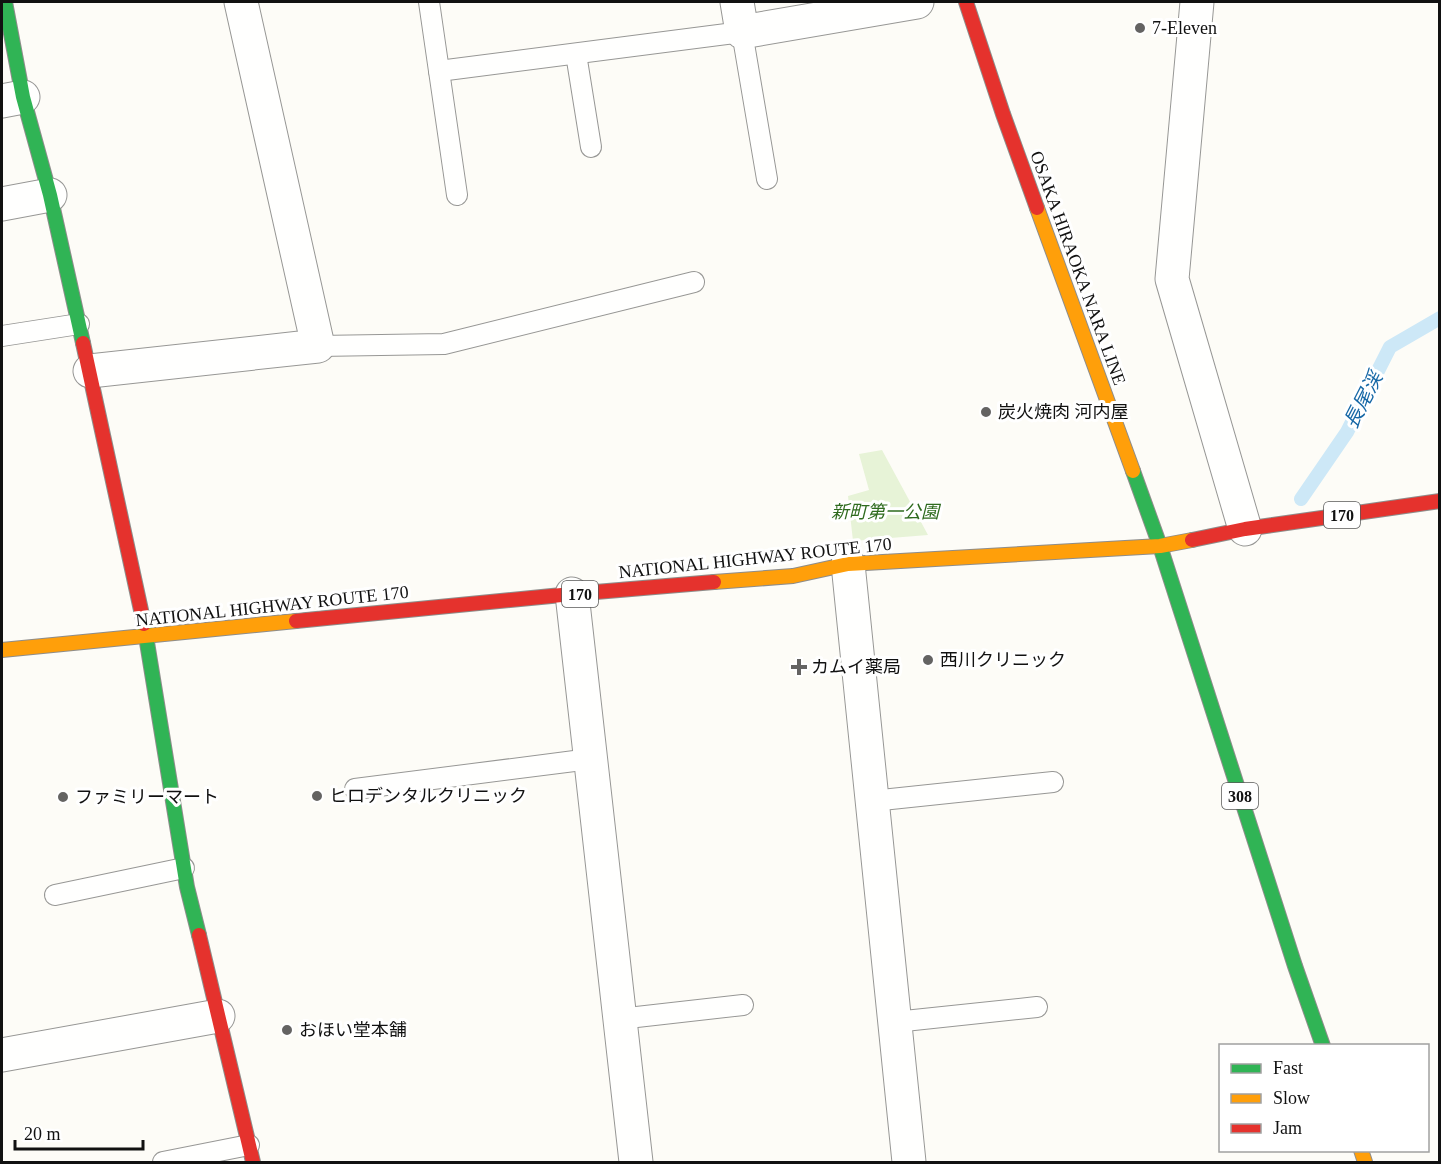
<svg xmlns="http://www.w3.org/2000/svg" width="1441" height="1164" viewBox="0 0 1441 1164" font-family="'Times New Roman','Noto Sans JP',serif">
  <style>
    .park { fill: #e7f3d7 }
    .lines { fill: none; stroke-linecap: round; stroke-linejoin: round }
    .stream { stroke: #cde8f7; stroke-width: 14 }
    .lane-casing { stroke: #979795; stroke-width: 22 }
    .street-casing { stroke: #979795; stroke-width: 35 }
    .fast-casing { stroke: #8e8d8b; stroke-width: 16 }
    .slow-casing { stroke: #8e8d8b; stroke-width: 16 }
    .jam-casing { stroke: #8e8d8b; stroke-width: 16 }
    .lane { stroke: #fffffe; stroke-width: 20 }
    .street { stroke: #fffffe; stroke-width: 33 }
    .fast { stroke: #30b455; stroke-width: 14 }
    .slow { stroke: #ff9f0a; stroke-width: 14 }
    .jam { stroke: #e5322d; stroke-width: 14 }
    .poi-dot { fill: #646362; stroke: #fff; stroke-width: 2 }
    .labels { text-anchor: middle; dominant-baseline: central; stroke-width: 6; stroke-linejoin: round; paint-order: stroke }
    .shield { fill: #fff; stroke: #585858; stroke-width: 1.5 }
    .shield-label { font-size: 16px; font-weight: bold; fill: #111 }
    .poi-label { font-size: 18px; fill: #111; stroke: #fff; text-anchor: start }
    .street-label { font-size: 18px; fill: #111; stroke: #fff }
    .park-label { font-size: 18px; font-style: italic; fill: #2f6b1f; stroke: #fff }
    .water-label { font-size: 20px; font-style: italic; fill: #1768a6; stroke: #fff }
  </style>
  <rect width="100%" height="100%" fill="#fdfcf7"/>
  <!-- park -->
  <polygon class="park" points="882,450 928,535 853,541 848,496 869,490 859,454"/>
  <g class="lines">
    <!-- stream -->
    <polyline class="stream" points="1301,499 1347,432 1390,347 1440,318"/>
    <!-- lane casing -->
    <g class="lane-casing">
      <g id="lane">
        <polyline points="429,2 457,195"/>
        <polyline points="576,54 591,147"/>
        <polyline points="439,71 742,32 767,179"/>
        <polyline points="2,336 79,324"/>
        <polyline points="318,346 444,344 694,282"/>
        <polyline points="355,789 590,759"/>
        <polyline points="872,801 1053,782"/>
        <polyline points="55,895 184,868"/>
        <polyline points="619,1019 743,1005"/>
        <polyline points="895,1022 1037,1007"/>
        <polyline points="163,1162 249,1145"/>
      </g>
    </g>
    <!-- street casing -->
    <g class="street-casing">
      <g id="street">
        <polyline points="737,2 742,32 917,2"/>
        <polyline points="1197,2 1172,279 1245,529"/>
        <polyline points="2,101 23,97"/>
        <polyline points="2,204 50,195"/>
        <polyline points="90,371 318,346 241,2"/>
        <polyline points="848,564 909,1162"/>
        <polyline points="572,594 636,1162"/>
        <polyline points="2,1055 218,1016"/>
      </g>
    </g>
    <!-- fast casing -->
    <g class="fast-casing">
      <g id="fast">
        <polyline points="5,2 23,97 50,195 83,343"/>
        <polyline points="1133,471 1160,546"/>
        <polyline points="1160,546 1295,966 1323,1046"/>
        <polyline points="144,624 187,887 199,935"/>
      </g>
    </g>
    <!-- slow casing -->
    <g class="slow-casing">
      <g id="slow">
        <polyline points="1037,208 1133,471"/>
        <polyline points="714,582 793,576 848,564 1160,546 1192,540"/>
        <polyline points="2,650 296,621"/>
        <polyline points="1361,1150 1365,1162"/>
      </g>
    </g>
    <!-- jam casing -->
    <g class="jam-casing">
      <g id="jam">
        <polyline points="966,2 1003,114 1037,208"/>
        <polyline points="83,343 144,624"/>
        <polyline points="1192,540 1245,529 1440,501"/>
        <polyline points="296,621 572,594 714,582"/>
        <polyline points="199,935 253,1162"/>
      </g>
    </g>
    <!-- lane -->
    <use href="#lane" class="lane"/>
    <!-- street -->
    <use href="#street" class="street"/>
    <!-- fast -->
    <use href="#fast" class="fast"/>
    <!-- slow -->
    <use href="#slow" class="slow"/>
    <!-- jam -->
    <use href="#jam" class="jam"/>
  </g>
  <!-- markers -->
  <g class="poi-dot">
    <circle cx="1140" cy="28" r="6"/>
    <circle cx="986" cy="412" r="6"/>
    <circle cx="928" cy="660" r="6"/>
    <path d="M796 658h6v6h6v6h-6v6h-6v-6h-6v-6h6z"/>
    <circle cx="317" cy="796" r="6"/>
    <circle cx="63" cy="797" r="6"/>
    <circle cx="287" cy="1030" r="6"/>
  </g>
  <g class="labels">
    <!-- shield labels -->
    <g class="shield">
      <rect x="1324" y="502" width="36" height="26" rx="4.5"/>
      <rect x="562" y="581" width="36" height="26" rx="4.5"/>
      <rect x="1222" y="783" width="36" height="26" rx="4.5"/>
    </g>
    <g class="shield-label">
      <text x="1342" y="515">170</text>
      <text x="580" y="594">170</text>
      <text x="1240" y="796">308</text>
    </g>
    <!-- poi labels -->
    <g class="poi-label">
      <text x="1152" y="28">7-Eleven</text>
      <text x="998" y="412">炭火焼肉 河内屋</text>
      <text x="940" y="660">西川クリニック</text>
      <text x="811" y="667">カムイ薬局</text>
      <text x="329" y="796">ヒロデンタルクリニック</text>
      <text x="75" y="797">ファミリーマート</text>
      <text x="299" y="1030">おほい堂本舗</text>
    </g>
    <!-- street labels -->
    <g class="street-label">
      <text transform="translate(1078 268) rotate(70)">OSAKA HIRAOKA NARA LINE</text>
      <text transform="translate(755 558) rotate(-6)">NATIONAL HIGHWAY ROUTE 170</text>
      <text transform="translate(272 606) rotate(-6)">NATIONAL HIGHWAY ROUTE 170</text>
    </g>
    <!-- park labels -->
    <g class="park-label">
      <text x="885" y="512">新町第一公園</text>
    </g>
    <!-- water labels -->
    <g class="water-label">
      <text transform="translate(1363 400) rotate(-63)">長尾渓</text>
    </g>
  </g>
  <!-- border -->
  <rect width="1441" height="1164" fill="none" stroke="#111111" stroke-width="6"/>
  <!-- legend -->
  <rect x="1219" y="1044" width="210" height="108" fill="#ffffff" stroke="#a0a0a0" stroke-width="1.5"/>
  <rect x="1231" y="1064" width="30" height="9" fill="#30b455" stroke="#a0a0a0" stroke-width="1.5"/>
  <text x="1273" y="1074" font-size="18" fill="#111111">Fast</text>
  <rect x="1231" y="1094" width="30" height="9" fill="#ff9f0a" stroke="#a0a0a0" stroke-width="1.5"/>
  <text x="1273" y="1104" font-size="18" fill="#111111">Slow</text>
  <rect x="1231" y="1124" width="30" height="9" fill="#e5322d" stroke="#a0a0a0" stroke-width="1.5"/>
  <text x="1273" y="1134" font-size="18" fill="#111111">Jam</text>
  <!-- scale -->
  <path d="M15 1140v9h128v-9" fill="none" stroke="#111111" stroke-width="3"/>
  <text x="24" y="1140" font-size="18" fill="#111111" stroke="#ffffff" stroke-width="4.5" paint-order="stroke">20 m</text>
</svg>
